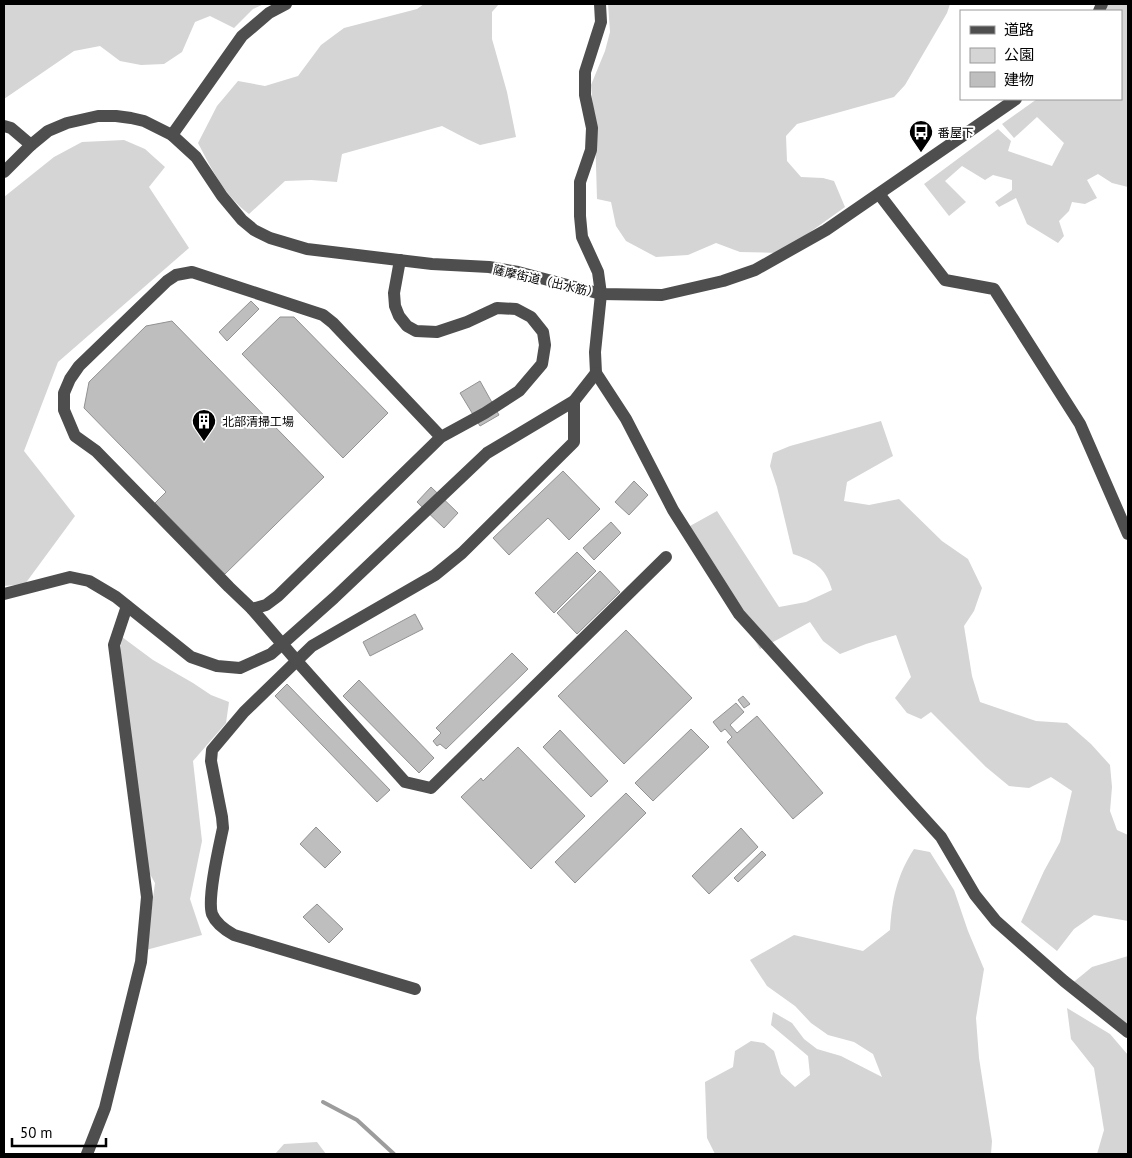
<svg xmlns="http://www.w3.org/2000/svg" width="1132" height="1158" viewBox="0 0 1132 1158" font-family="'PT Sans','Noto Sans JP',sans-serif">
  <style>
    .green { fill: #d5d5d5 }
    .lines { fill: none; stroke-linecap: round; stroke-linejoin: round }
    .stream { stroke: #9c9c9c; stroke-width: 4 }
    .building { fill: #bebebe; stroke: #929292 }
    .minor { stroke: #4e4e4e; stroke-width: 12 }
    .minor-bridge { stroke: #4e4e4e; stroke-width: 12 }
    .labels { text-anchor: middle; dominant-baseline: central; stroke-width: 4; stroke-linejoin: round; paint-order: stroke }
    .poi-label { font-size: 12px; fill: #000; stroke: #fff; text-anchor: start }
    .street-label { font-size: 12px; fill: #000; stroke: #fff }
  </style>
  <rect width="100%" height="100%" fill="#fff"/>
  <!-- green -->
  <g class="green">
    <polygon points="4,4 264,4 253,9 234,28 210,16 195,22 182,52 164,64 141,65 120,61 100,46 74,51 4,99"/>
    <path d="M424,4H499L492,12V39L507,92L516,137L480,145L467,139L442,126L342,154L337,182L311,180L285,181L249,214C225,196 212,170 198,143L217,106L238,81L265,86L298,76L321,45L344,28L417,9Z"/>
    <polygon points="608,4 950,4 947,13 905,85 894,97 797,124 786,136 787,161 801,177 823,178 834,181 845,207 781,253 740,252 716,243 688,255 656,257 626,241 616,226 611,202 597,199 595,132 591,85 605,51 610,32"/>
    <polygon points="1108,4 1128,4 1128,187 1112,183 1098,174 1087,180 1097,198 1085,204 1072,202 1069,211 1059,221 1064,236 1058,243 1027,224 1016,198 999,207 995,202 1012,190 1012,180 993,175 985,180 962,166 945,181 966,202 949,216 924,184 998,129 1011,141 1008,151 1052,166 1064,143 1037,117 1014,138 1002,124 1037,99 1121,99 1121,11 1106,11"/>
    <polygon points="124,140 145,149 165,167 149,187 189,248 58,362 24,451 75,516 25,584 4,586 4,197 54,157 82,142"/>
    <path d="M881,421L893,456L847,482L844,501L869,505L899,499L942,541L968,559L982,588L974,611L964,626L972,676L980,702L1036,721L1067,723L1091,744L1110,765L1112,787L1110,811L1117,830L1128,835V921L1094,915L1074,929L1057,951L1021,922L1044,871L1060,842L1072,791L1051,777L1029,788L1009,786L986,767L931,712L921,719L907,713L895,698L911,677L896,635L866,644L840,654L823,641L810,622L760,649L718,580L681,531L717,511L779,607L806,602L832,590C826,567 813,561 793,554L777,487L770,466L773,453L790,446Z"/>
    <polygon points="122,637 153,660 193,683 211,695 229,702 226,723 193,761 202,841 190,899 202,935 146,950 155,883 138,853 120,653"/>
    <path d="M914,849L930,852L954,890L968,931L984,969L976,1018L979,1058L992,1141L991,1154H715L707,1138L705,1082L733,1067L735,1051L751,1041L764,1043L774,1051L781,1074L795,1087L810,1075L808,1056L771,1025L773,1012L792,1023L804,1039L817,1049L841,1056L882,1077L873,1054L854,1042L828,1035L811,1023L795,1006L767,986L750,960L794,935L863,951L890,930C892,899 897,875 914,849Z"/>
    <polygon points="1128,956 1128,1035 1070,985 1092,967"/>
    <polygon points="1067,1008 1110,1034 1128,1055 1127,1154 1097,1154 1104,1130 1094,1068 1071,1039"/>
    <polygon points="317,1142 326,1154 275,1154 284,1144"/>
  </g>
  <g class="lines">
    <!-- stream -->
    <polyline class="stream" points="323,1102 357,1120 394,1154"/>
  </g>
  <!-- building -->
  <g class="building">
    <polygon points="251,301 259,309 227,341 219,332"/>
    <polygon points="280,317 294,317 388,413 343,458 242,354"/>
    <polygon points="172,321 324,477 225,574 155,503 166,492 84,408 89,382 146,326"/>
    <polygon points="480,381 499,415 480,426 460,393"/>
    <polygon points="563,471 600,509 569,540 548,518 509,555 493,538"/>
    <polygon points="634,481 648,495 629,515 615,502"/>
    <polygon points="431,487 458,513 444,528 417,502"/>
    <polygon points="611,522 621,533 594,560 583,548"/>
    <polygon points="577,552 596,571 554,613 535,593"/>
    <polygon points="600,571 620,592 577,634 557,613"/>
    <polygon points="415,614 423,629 370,656 363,642"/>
    <polygon points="626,630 692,698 624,764 558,696"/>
    <polygon points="512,653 528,669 446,749 440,744 437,746 433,741 441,733 436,728"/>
    <polygon points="359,680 434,758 419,773 343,696"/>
    <polygon points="287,684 390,790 377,802 275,696"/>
    <polygon points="743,696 750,704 744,708 738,700"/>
    <polygon points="736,703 744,712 730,725 737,733 757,716 823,793 793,819 727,742 732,737 725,729 721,732 713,722"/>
    <polygon points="691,729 709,747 653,801 635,783"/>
    <polygon points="560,730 608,781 591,797 543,747"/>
    <polygon points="518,747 585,816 531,869 461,797 481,778 483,781"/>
    <polygon points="626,793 646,813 575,883 555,862"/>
    <polygon points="316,827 341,852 325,868 300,844"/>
    <polygon points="741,828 758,847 709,894 692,876"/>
    <polygon points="762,851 766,855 738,882 734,878"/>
    <polygon points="317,904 343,929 329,943 303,917"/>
  </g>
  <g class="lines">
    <!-- minor -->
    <g class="minor">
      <polyline points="600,4 601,22 585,72 585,95 592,128 591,150 580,182 580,216 582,237 598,272 601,294 595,352 596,373 626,419 673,510 739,614 941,837 975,895 996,921 1064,981 1128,1032"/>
      <polyline points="1099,11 1102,4"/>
      <polyline points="4,126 11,128 31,145"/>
      <polyline points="172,135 242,36 269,13 286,4"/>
      <polyline points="4,172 31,145 48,131 67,123 98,116 116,116 131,118 144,121 172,135 196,157 222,196 242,220 254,230 270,238 307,249 432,264 489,267 518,272 601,294 662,295 723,281 755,270 826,230 1016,99"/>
      <polyline points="879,194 945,280 994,289 1080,424 1128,534"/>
      <polyline points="400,260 394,293 395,306 399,316 407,326 416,331 437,332 467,322 497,308 516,309 531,317 543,332 545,345 542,364 519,391 485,413 441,437 278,596 266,605 252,609 229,587 96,451 75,436 64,410 64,393 70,379 79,366 167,281 176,275 192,272 323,315 333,323 441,437"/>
      <polyline points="4,594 70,577 89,581 116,597 191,657 217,666 240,668 271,654 334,598 487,453 574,401 596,373"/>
      <polyline points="296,660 405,782 431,788 666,557"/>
      <path d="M415,989L234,935C225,930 216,924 212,914C207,898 219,847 223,828L222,817L211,761L212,750L244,712L312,646L435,575L462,553L574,442V401"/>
      <polyline points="87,1154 105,1108 141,962 147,897 114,645 127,606"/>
    </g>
    <!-- minor-bridge -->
    <polyline class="minor-bridge" points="252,609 296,660"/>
  </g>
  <!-- icons -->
  <defs>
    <g id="bus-pin" transform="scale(1.25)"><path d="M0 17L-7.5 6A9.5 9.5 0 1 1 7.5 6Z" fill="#000" stroke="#fff"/><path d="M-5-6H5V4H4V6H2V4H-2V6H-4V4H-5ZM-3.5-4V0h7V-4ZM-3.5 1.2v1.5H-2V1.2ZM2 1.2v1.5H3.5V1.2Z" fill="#fff"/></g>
    <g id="building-pin" transform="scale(1.25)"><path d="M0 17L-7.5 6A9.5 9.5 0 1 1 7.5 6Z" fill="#000" stroke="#fff"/><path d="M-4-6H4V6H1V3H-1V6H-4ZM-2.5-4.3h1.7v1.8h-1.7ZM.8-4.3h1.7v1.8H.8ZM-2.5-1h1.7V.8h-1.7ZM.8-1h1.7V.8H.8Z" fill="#fff"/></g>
  </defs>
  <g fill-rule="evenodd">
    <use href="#bus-pin" x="921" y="132"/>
    <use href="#building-pin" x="204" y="421"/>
  </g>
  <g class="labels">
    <!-- poi labels -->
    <g class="poi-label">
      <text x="938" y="132">番屋下</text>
      <text x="222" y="421">北部清掃工場</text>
    </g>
    <!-- street labels -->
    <g class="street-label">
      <text transform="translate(546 281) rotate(13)">薩摩街道（出水筋）</text>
    </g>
  </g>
  <!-- border -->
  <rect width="1132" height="1158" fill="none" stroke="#000000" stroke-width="10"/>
  <!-- legend -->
  <rect x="960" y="10" width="162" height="90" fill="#ffffff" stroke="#999999"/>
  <rect x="970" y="26" width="25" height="8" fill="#4e4e4e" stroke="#999999"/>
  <text x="1004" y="35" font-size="15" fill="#000000">道路</text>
  <rect x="970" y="48" width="25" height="15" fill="#d5d5d5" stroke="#999999"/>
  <text x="1004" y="60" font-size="15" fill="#000000">公園</text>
  <rect x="970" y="72" width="25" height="15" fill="#bebebe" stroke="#999999"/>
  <text x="1004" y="85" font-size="15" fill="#000000">建物</text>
  <!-- scale -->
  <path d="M12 1138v8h94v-8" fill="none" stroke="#000000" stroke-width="2.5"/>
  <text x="20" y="1138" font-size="15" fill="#000000" stroke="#ffffff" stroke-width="4" paint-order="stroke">50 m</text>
</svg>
